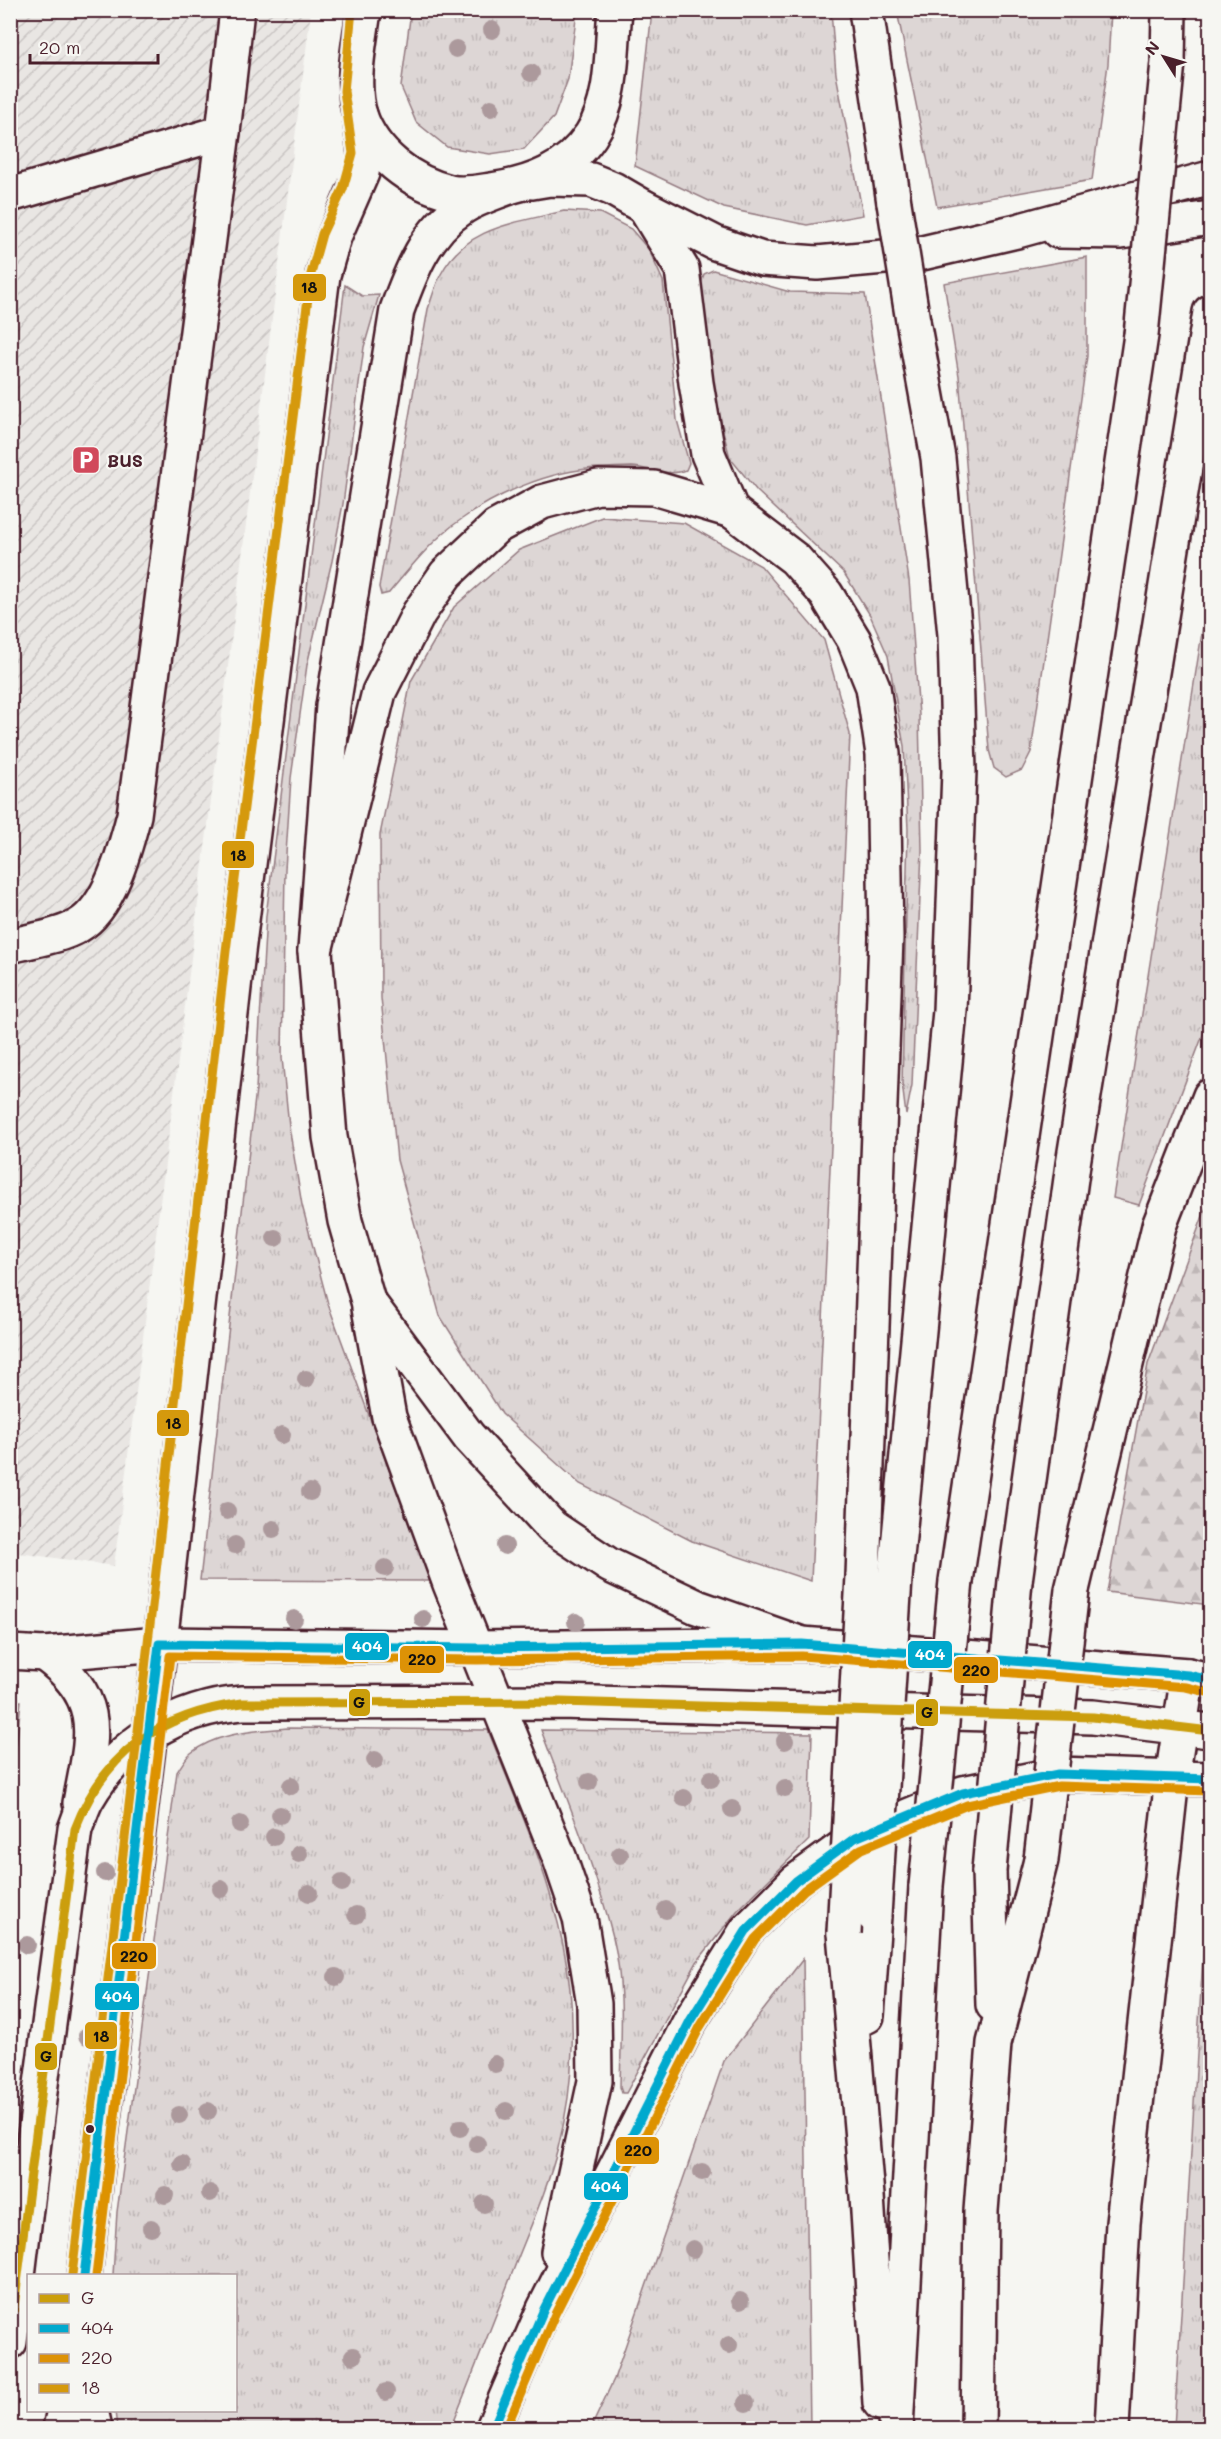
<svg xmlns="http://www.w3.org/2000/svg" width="1221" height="2439" viewBox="0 0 1221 2439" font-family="Mali,sans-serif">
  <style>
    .industrial { fill: url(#industrial-furrows) }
    .grass { fill: url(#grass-tufts); stroke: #947a80; stroke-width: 1.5 }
    .forest { fill: url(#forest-firs); stroke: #947a80; stroke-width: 1.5 }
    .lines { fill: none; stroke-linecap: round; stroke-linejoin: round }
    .minor-casing { stroke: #4a1f2b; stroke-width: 38 }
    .major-casing { stroke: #4a1f2b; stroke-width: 38 }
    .highway-casing { stroke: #4a1f2b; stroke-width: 38 }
    .minor { stroke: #f6f6f2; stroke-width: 33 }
    .major { stroke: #f6f6f2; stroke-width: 33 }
    .highway { stroke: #f6f6f2; stroke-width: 33 }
    .highway-bridge-casing { stroke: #4a1f2b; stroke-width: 38; stroke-linecap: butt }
    .highway-bridge { stroke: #f6f6f2; stroke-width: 33 }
    .bus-1-casing { stroke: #f6f6f2; stroke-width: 14 }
    .bus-2-casing { stroke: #f6f6f2; stroke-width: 14 }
    .bus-3-casing { stroke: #f6f6f2; stroke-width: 14 }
    .bus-4-casing { stroke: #f6f6f2; stroke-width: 14 }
    .bus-1 { stroke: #cb9e0b; stroke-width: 9 }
    .bus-2 { stroke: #00a9ce; stroke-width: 9 }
    .bus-3 { stroke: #dd9206; stroke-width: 9 }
    .bus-4 { stroke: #d5990d; stroke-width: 9 }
    .tree { fill: #ac999c }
    .bus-dot { fill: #4a1f2b; stroke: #f6f6f2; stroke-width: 2 }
    .labels { text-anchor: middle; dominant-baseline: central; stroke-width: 4.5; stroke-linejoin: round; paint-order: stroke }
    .poi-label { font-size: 18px; font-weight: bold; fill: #4a1f2b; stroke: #f6f6f2; text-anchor: start }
    .line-badge { stroke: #f6f6f2; stroke-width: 2 }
    .badge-label { font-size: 16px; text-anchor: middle; font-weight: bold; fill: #fff }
    .pale-badge-label { font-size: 16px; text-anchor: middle; font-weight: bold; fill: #111 }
  </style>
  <defs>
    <pattern id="industrial-furrows" width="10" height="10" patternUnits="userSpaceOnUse" patternTransform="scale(1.5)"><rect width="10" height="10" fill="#e9e6e3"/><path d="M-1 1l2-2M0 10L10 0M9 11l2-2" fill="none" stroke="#c9c5c3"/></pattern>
    <pattern id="grass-tufts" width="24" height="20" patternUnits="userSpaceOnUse" patternTransform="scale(1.5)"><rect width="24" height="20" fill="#ddd6d5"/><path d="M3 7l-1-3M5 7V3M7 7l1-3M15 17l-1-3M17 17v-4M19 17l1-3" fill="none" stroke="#bfb7b7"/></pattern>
    <pattern id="forest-firs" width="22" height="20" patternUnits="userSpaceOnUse" patternTransform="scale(1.5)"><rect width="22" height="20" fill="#ddd6d5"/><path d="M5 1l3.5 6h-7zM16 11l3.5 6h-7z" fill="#bfb7b7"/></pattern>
  </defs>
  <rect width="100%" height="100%" fill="#f6f6f2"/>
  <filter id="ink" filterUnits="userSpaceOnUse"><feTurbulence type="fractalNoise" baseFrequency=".0167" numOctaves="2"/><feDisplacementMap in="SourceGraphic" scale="12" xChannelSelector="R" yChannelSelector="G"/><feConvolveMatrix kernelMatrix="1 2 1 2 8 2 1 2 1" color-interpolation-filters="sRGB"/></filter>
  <g filter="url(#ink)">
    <!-- industrial -->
    <polygon class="industrial" points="11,11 311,11 114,1566 11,1552"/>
    <!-- grass -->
    <g class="grass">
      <polygon points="411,11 577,11 568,79 554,117 524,149 490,154 447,147 416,122 401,87"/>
      <polygon points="652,11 831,11 836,74 863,215 807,225 724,208 635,166"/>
      <polygon points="897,11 1111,11 1108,64 1092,180 937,207"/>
      <path d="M564,211L600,213L631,229L649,250L663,281L677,420L689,463L686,470C670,477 649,468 632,467C621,467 610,468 600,468C548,470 493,495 452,526C428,545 408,570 389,593L381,595L379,587L428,309C432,298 435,285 441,274C466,226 517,223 564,211Z"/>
      <polygon points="1087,257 1087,356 1031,752 1022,770 1006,777 994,768 989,750 959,376 944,283"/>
      <polygon points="713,270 790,292 865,294 909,580 919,715 922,850 912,1085 906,1115 902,1083 908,829 904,746 888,656 870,615 844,573 757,491 730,458 715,400 701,283 704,274"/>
      <polygon points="345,285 362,296 379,295 364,347 343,504 332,561 307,665 291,778 285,869 282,1058 289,1126 302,1205 328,1304 430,1581 200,1580 256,1089 266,916"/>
      <polygon points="602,517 684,523 761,566 824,640 850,734 811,1581 692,1541 580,1484 502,1414 440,1316 397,1160 381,998 380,835 411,681 454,607 519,550"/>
      <polygon points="1210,582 1210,1016 1139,1205 1113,1198"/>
      <polygon points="21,1701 11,1798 11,1702"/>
      <path d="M287,1728L488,1730C516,1801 548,1870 563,1945C577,2010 575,2083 558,2148C548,2187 531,2225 516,2263C495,2318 473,2373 451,2428H117L115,2411L236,2410V2276L113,2275L117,2212L177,1772C181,1766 186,1757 191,1753C217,1732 256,1731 287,1728Z"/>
      <path d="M541,1730L812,1733L809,1840L737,1911L697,1962L626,2093H622L620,2087C621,2037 625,1986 613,1937C596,1869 566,1797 541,1730Z"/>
      <polygon points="1210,1909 1210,2428 1174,2428 1204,1941"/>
      <polygon points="803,1959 810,2428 591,2428 614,2379 724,2061"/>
    </g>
    <!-- forest -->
    <polygon class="forest" points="1210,1197 1210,1605 1107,1592 1148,1364"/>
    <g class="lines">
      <!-- minor casing -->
      <g class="minor-casing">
        <g id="minor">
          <polyline points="10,195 223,132"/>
          <path d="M10,946C32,940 59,937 78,926C110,908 125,849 134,815L223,132L237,10"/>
          <polyline points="10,1652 44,1654 159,1644"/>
          <path d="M44,1654C107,1700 92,1737 80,1803"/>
          <path d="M10,2342L40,2092L75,1829C79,1819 82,1808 87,1799C119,1743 178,1708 242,1703L560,1702L807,1709L1093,1717L1210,1731"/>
        </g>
      </g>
      <!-- major casing -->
      <g class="major-casing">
        <g id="major">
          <path d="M364,10C360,43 350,83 360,115C373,154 411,183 450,192C463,195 478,192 491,190C532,184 567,171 591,135C614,100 611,50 615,10"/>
          <path d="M509,187C494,193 477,198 463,207C426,231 411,271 397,310L333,706L315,951L330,1137L345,1221L368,1301L469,1437L552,1527L609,1565L697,1607L802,1644"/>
          <polyline points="369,1308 389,1417 450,1584 560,1859 580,1918 594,2004 595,2081 558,2252"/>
          <polyline points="159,1644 477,1648 802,1644 1188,1675 1210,1680"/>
          <polyline points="84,2276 150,1732 238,952 323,275 334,237 362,173 365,154 360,115"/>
          <polyline points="91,2410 95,2428"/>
          <polyline points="60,2428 64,2410"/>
          <polyline points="493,2428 544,2309 690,2021 746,1931 796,1881 855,1838 963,1793 1058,1774 1210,1779"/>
        </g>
      </g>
      <!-- highway casing -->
      <g class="highway-casing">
        <g id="highway">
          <polyline points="866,10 894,203"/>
          <polyline points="1168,62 1169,10"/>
          <polyline points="532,182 550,179 591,180 613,189 644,207 715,243 762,259 817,263 918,254 1017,231 1210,178"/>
          <polyline points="644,207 682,269 696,383 708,454 732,511"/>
          <polyline points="1058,231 1121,232 1210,218"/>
          <polyline points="315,951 379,692 419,613 446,574 496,527 542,502 598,487 654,488 732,511 795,559 826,594 854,640 873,687 883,754 886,938 863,1576"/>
          <polyline points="895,1578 950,1011 959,771 955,635 938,458 913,321"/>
          <polyline points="956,1581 1141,335"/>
          <polyline points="1015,1581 1073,1164 1210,312"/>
          <polyline points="1072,1590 1159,1226 1210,1096"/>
          <polyline points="989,1871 993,2005"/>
          <polyline points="844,1933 867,2196 880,2403"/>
          <polyline points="867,2016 874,1916"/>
          <polyline points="896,2428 926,1886"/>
          <polyline points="978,2428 981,2211 994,2043 1041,1860"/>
          <polyline points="1112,2428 1123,2223 1172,1778 1188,1675"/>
        </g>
      </g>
      <!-- minor -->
      <use href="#minor" class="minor"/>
      <!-- major -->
      <use href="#major" class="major"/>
      <!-- highway -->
      <use href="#highway" class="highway"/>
      <!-- highway-bridge casing -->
      <g class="highway-bridge-casing">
        <g id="highway-bridge">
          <polyline points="894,203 913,321"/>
          <polyline points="1141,335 1168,62"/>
          <polyline points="1041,1860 1072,1590"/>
          <polyline points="989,1871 1015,1581"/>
          <polyline points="926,1886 956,1581"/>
          <polyline points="874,1916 895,1578"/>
          <polyline points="844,1933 863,1576"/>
        </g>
      </g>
      <!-- highway-bridge -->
      <use href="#highway-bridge" class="highway-bridge"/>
      <!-- bus-1 casing -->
      <g class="bus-1-casing">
        <path id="bus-1" d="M10,2338L75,1829C105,1751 161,1714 242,1703L560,1702L1093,1717L1210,1731"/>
      </g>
      <!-- bus-2 casing -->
      <g class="bus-2-casing">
        <g id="bus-2">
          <polyline points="84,2276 159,1644 477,1648 802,1644 1188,1675 1210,1680"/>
          <polyline points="493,2428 544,2309 690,2021 746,1931 796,1881 855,1838 963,1793 1058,1774 1210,1779"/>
        </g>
      </g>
      <!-- bus-3 casing -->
      <g class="bus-3-casing">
        <g id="bus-3">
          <polyline points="96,2276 170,1656 477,1660 802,1656 1186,1687 1207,1692"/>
          <polyline points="506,2428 555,2314 700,2027 755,1939 804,1890 861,1849 967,1805 1059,1786 1210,1791"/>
        </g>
      </g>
      <!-- bus-4 casing -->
      <g class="bus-4-casing">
        <polyline id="bus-4" points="72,2275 138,1731 226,951 311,274 322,234 343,189 353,153 344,91 352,10"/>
      </g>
      <!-- bus-1 -->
      <use href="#bus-1" class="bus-1"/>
      <!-- bus-2 -->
      <use href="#bus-2" class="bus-2"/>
      <!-- bus-3 -->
      <use href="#bus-3" class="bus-3"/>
      <!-- bus-4 -->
      <use href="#bus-4" class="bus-4"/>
    </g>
    <!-- trees -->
    <g class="tree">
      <circle cx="492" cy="30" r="9"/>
      <circle cx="456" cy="49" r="9"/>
      <circle cx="531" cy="73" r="9"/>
      <circle cx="491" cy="108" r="9"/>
      <circle cx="275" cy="1238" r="9"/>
      <circle cx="306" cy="1379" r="9"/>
      <circle cx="282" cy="1435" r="9"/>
      <circle cx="310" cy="1492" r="9"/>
      <circle cx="227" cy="1511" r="9"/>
      <circle cx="273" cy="1529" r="9"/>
      <circle cx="235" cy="1545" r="9"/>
      <circle cx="505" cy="1546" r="9"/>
      <circle cx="385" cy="1568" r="9"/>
      <circle cx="294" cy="1619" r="9"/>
      <circle cx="423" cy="1619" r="9"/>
      <circle cx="576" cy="1622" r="9"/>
      <circle cx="785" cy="1741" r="9"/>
      <circle cx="375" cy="1760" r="9"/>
      <circle cx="711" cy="1779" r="9"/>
      <circle cx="589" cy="1782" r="9"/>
      <circle cx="291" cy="1786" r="9"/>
      <circle cx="785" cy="1788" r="9"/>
      <circle cx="684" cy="1798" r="9"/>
      <circle cx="732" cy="1809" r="9"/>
      <circle cx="280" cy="1815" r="9"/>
      <circle cx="240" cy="1824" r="9"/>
      <circle cx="274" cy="1837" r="9"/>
      <circle cx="299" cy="1854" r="9"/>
      <circle cx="620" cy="1855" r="9"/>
      <circle cx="105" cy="1873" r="9"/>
      <circle cx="342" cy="1883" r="9"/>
      <circle cx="221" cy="1889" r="9"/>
      <circle cx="309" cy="1893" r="9"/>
      <circle cx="666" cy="1910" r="9"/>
      <circle cx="356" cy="1915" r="9"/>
      <circle cx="27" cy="1945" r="9"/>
      <circle cx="336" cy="1977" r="9"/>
      <circle cx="87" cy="2036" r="9"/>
      <circle cx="495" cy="2064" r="9"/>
      <circle cx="208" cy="2111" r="9"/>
      <circle cx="506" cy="2111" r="9"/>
      <circle cx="179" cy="2115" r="9"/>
      <circle cx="460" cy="2128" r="9"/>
      <circle cx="477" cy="2144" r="9"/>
      <circle cx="182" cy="2164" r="9"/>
      <circle cx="702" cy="2172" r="9"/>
      <circle cx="210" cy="2193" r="9"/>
      <circle cx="165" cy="2195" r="9"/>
      <circle cx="484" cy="2204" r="9"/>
      <circle cx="151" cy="2228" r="9"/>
      <circle cx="693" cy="2249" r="9"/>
      <circle cx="740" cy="2301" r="9"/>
      <circle cx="729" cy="2345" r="9"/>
      <circle cx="353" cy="2356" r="9"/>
      <circle cx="386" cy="2392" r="9"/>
      <circle cx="746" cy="2403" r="9"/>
    </g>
  </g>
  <!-- icons -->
  <defs>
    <g id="parking-square" transform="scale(1.5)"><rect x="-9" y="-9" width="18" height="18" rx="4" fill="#d1495b" stroke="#f6f6f2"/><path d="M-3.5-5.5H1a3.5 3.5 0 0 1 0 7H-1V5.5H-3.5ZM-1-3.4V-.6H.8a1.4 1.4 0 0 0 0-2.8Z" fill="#fff"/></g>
  </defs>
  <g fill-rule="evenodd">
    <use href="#parking-square" x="86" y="460"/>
  </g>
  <!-- markers -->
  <circle class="bus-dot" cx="90" cy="2129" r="5"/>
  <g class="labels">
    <!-- poi labels -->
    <g class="poi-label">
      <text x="107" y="460">BUS</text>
    </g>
  </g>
  <g class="line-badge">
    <rect x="292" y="273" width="35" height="29" rx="6" fill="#d5990d"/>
    <rect x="221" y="840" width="34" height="29" rx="6" fill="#d5990d"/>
    <rect x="156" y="1409" width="34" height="28" rx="6" fill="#d5990d"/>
    <rect x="344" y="1632" width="46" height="29" rx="6" fill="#00a9ce"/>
    <rect x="907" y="1640" width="46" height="29" rx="6" fill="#00a9ce"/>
    <rect x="399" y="1645" width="46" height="29" rx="6" fill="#dd9206"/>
    <rect x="953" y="1656" width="46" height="28" rx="6" fill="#dd9206"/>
    <rect x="348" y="1688" width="23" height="29" rx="6" fill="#cb9e0b"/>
    <rect x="915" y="1698" width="24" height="29" rx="6" fill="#cb9e0b"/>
    <rect x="111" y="1942" width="46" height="28" rx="6" fill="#dd9206"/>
    <rect x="94" y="1982" width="46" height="29" rx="6" fill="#00a9ce"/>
    <rect x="84" y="2021" width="34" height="29" rx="6" fill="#d5990d"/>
    <rect x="34" y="2042" width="24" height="29" rx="6" fill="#cb9e0b"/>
    <rect x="615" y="2136" width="45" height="29" rx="6" fill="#dd9206"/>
    <rect x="583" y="2172" width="46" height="29" rx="6" fill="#00a9ce"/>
  </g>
  <g class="badge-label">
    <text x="367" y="1652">404</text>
    <text x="930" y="1660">404</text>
    <text x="117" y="2002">404</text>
    <text x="606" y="2192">404</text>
  </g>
  <g class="pale-badge-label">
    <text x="309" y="293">18</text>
    <text x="238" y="861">18</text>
    <text x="173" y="1429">18</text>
    <text x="422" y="1665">220</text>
    <text x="976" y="1676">220</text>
    <text x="359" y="1708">G</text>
    <text x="927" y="1718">G</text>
    <text x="134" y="1962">220</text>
    <text x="101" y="2042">18</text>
    <text x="46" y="2062">G</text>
    <text x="638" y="2156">220</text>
  </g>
  <!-- margin -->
  <rect width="1221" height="2439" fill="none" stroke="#f6f6f2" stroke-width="36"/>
  <rect x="18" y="18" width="1185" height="2403" fill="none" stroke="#4a1f2b" stroke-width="2" filter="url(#ink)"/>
  <!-- legend -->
  <rect x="27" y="2274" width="210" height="138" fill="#f6f6f2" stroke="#b1a0a2" stroke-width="1.5"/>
  <rect x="39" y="2294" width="30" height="9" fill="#cb9e0b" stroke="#b1a0a2" stroke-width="1.5"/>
  <text x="81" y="2304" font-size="18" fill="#4a1f2b">G</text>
  <rect x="39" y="2324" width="30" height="9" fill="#00a9ce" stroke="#b1a0a2" stroke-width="1.5"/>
  <text x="81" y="2334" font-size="18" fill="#4a1f2b">404</text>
  <rect x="39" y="2354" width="30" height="9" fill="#dd9206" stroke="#b1a0a2" stroke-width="1.5"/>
  <text x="81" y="2364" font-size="18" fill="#4a1f2b">220</text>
  <rect x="39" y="2384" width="30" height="9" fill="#d5990d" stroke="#b1a0a2" stroke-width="1.5"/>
  <text x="81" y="2394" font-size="18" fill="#4a1f2b">18</text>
  <!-- north arrow -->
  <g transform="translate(1164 57) rotate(307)" stroke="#f6f6f2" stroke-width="4.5" paint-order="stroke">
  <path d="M0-4.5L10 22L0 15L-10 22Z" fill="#4a1f2b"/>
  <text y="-9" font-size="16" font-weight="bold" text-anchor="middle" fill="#4a1f2b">N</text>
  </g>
  <!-- scale -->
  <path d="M30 54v9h128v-9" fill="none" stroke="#4a1f2b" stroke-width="3"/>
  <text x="39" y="54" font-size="18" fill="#4a1f2b" stroke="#f6f6f2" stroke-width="4.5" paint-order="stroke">20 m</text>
</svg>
